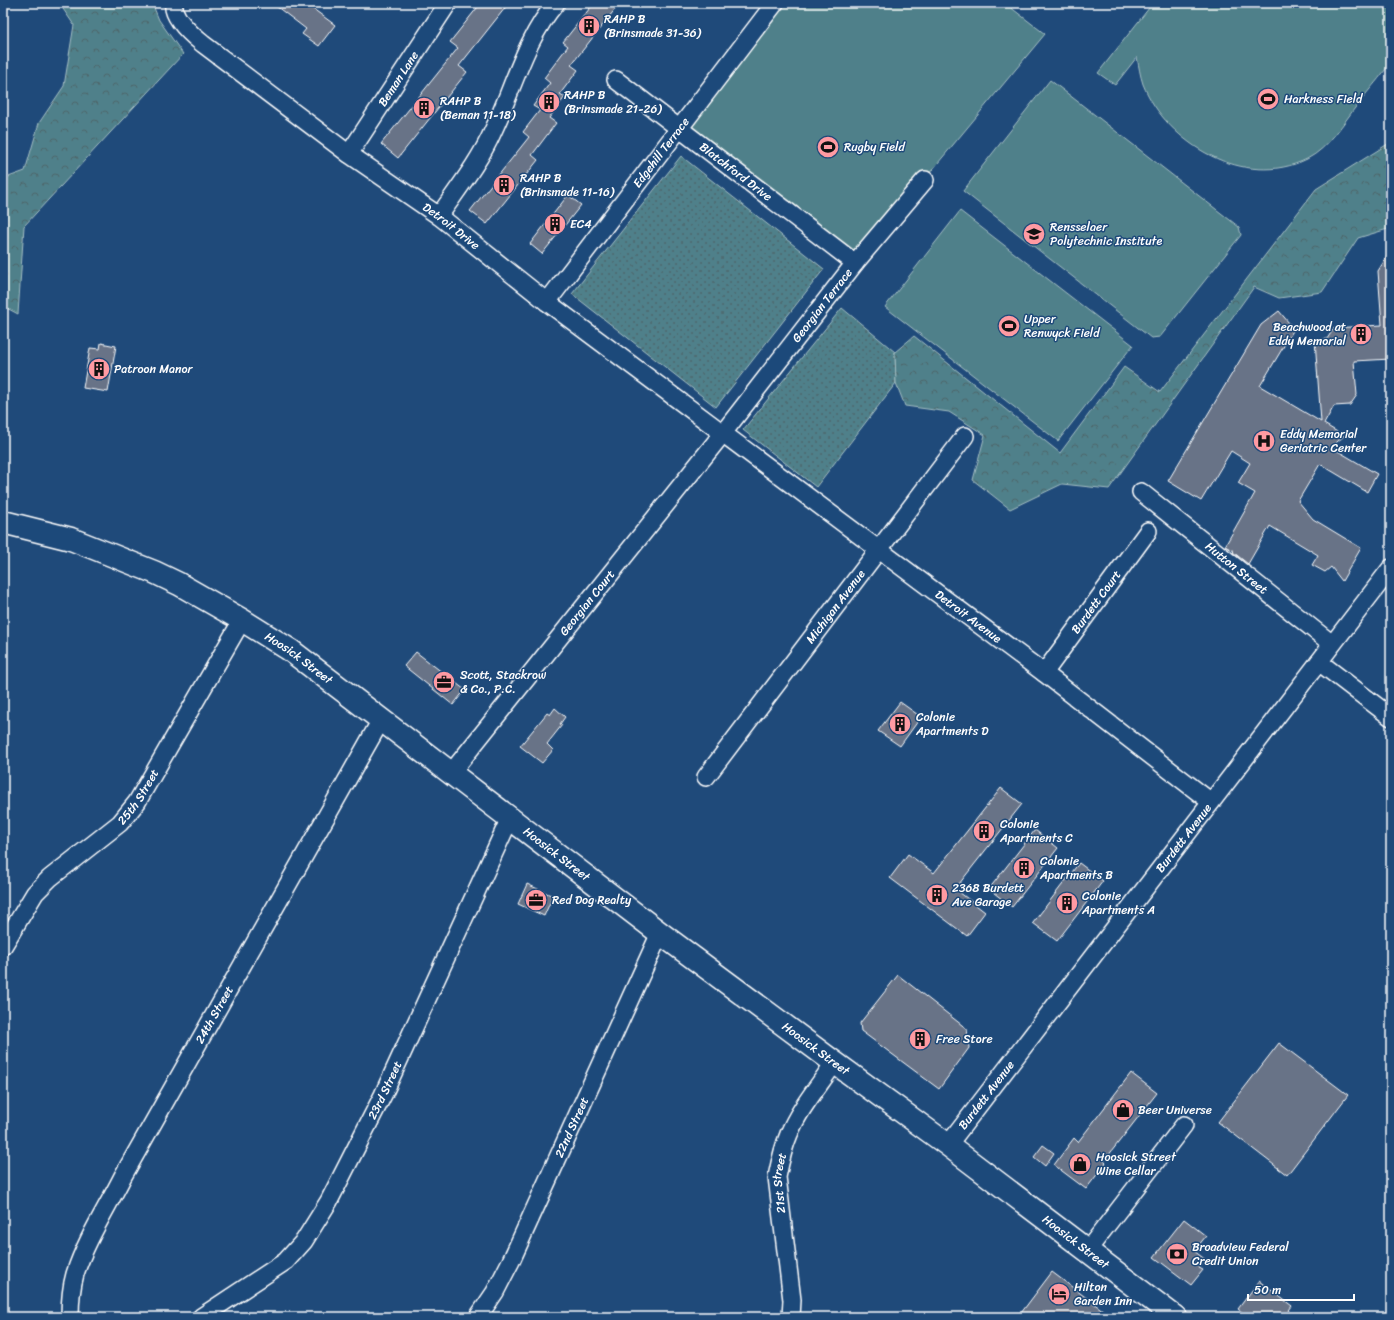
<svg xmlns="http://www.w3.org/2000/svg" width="1394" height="1320" viewBox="0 0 1394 1320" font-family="Sriracha,sans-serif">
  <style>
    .grass { fill: url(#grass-dots); stroke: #a7c0c4 }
    .forest { fill: url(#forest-crowns); stroke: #a7c0c4 }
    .pitch { fill: #4f808a; stroke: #a7c0c4 }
    .building { fill: #687387; stroke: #fff }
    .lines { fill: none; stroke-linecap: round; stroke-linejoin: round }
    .minor-casing { stroke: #fff; stroke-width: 20 }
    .highway-casing { stroke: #fff; stroke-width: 25 }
    .minor { stroke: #1f4a7a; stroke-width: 17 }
    .highway { stroke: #1f4a7a; stroke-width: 22 }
    .labels { text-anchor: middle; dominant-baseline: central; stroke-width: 3; stroke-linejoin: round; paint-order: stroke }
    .poi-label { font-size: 12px; fill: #fff; stroke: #1f4a7a; text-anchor: start }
    .street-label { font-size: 12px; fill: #fff; stroke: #1f4a7a }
  </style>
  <defs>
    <pattern id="grass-dots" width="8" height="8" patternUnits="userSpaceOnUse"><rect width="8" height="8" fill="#4f808a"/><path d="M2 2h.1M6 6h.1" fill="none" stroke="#4e666b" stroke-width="1.8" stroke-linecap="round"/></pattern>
    <pattern id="forest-crowns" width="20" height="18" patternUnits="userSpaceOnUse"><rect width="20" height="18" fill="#4f808a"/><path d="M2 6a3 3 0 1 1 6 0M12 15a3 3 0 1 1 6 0" fill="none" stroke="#4e666b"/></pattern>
  </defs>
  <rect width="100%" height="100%" fill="#1f4a7a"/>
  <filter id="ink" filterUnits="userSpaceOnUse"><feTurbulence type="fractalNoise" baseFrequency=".025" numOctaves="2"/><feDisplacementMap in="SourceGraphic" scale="8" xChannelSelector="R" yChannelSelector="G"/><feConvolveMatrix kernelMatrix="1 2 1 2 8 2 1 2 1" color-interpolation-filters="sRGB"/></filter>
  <g filter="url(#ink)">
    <!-- grass -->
    <g class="grass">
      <polygon points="681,156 824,269 716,407 572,294"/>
      <polygon points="842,308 895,352 896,383 816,487 743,430"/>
    </g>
    <!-- forest -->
    <g class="forest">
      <polygon points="59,3 152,3 159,20 183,54 24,226 18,314 3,306 3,179 25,171 39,123 64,86 74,25"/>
      <polygon points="1391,142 1391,228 1358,238 1322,292 1279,298 1254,287 1109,489 1062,484 1010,509 973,480 985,435 949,412 905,406 896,383 895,352 914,336 1060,453 1124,367 1160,392 1316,189"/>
    </g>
    <!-- pitch -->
    <g class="pitch">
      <polygon points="775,3 1005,3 1045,34 855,263 679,128"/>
      <path d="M1153,3H1391C1391,17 1391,31 1391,45C1391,50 1392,56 1391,61C1389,67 1363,97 1358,104C1343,123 1329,148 1307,159C1245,190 1167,144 1143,84C1140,75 1139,67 1137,57L1115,85L1098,73Z"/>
      <polygon points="1050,80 1239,227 1241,235 1160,337 1151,338 963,191"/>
      <polygon points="960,211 1133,345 1058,441 885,307"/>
    </g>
    <!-- building -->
    <g class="building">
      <polygon points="272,3 305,3 335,25 319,46 302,34 306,29"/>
      <polygon points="481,3 509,3 459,66 467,72 398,158 381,144 458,48 450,42"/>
      <polygon points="594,3 620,3 571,65 578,70 560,94 565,97 549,118 556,123 532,155 538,160 487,224 470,211 529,137 523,132 540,110 533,106 550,83 544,78 568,46 563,42"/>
      <polygon points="568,195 581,205 542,254 530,244"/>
      <polygon points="1391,250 1391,359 1354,361 1357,395 1350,405 1334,406 1324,424 1344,436 1331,447 1377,474 1367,492 1320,464 1298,501 1313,519 1361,548 1342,581 1331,567 1325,572 1312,565 1318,555 1270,526 1248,564 1233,552 1234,551 1225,546 1255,493 1238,483 1250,463 1231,451 1201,501 1168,481 1261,325 1279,311 1294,329 1260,386 1321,422 1315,340 1327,339 1334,328 1382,325 1378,271"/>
      <polygon points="101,343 116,346 108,392 83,388 90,348 100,349"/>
      <polygon points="416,652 465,690 453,705 404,666"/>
      <polygon points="900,702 921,717 900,746 878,731"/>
      <polygon points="555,708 565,717 560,724 562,725 547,744 553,750 542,763 520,746 547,713 550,715"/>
      <polygon points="1001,788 1022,804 955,889 985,912 967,936 890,878 908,854 934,873"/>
      <polygon points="1035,830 1058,848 1012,907 989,889"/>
      <polygon points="1079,863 1103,881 1057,941 1033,923"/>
      <polygon points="527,884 553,896 544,916 518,904"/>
      <polygon points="898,975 967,1029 969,1048 939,1089 861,1031 860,1023"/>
      <polygon points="1279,1043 1348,1095 1287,1175 1218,1122"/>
      <polygon points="1131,1073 1157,1093 1104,1161 1106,1163 1086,1189 1054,1165 1074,1138 1078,1142"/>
      <polygon points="1043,1145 1054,1153 1045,1166 1034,1157"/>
      <polygon points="1184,1219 1206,1236 1194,1251 1206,1260 1199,1268 1203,1270 1191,1285 1154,1257"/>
      <polygon points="1052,1272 1112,1317 1018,1317"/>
      <polygon points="1259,1281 1292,1306 1284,1317 1248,1317 1238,1309"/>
    </g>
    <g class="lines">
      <!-- minor casing -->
      <g class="minor-casing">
        <g id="minor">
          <path id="s1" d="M174,3C171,17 193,36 203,44L349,154L439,216L547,302L1044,673L1211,802"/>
          <path id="s2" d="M616,80L855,263"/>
          <path id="s3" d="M349,154L448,3"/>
          <path d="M439,216C457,190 480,161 493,131C513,89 525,39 556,3"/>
          <path id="s4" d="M547,302L775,3"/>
          <path id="s5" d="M1141,492L1332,644"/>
          <polyline points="1319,662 1391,717"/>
          <path id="s6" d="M1044,673L1148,531"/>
          <path id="s7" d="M451,773L723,433L855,263L925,180"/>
          <path id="s8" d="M706,777L965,436"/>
          <path id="s9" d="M3,946L35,893L50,878L120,823L137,802L242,620"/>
          <path id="s10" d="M948,1145L1391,568"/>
          <polyline points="1087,1251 1184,1125"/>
          <path id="s11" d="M70,1317C70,1303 71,1288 75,1274C86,1240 107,1208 123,1176L381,720"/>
          <path id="s12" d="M201,1317L286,1261L304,1241L329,1201L383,1095L510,818"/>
          <path id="s13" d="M478,1317L495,1292L511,1261L660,933"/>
          <path id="s14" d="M791,1317L792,1300L777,1177C780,1162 783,1148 789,1134C799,1109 819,1086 834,1063"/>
        </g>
      </g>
      <!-- highway casing -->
      <g class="highway-casing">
        <g id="highway">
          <path id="s15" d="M3,522L71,539L154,572L179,584L242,620L290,650L660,933L827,1057L948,1145L1175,1317"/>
        </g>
      </g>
      <!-- minor -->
      <use href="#minor" class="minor"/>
      <!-- highway -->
      <use href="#highway" class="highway"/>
    </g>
  </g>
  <!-- icons -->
  <defs>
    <g id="building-disc" transform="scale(1.15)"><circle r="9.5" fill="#ff9aa2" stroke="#1f4a7a"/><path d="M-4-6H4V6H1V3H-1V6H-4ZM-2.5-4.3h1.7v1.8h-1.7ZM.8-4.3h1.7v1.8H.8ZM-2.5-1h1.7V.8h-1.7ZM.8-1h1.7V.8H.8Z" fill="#111"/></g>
    <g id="stadium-disc" transform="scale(1.15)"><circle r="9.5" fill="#ff9aa2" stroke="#1f4a7a"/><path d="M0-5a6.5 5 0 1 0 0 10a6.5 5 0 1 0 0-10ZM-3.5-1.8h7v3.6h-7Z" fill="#111"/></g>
    <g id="university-disc" transform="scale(1.15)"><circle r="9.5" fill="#ff9aa2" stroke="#1f4a7a"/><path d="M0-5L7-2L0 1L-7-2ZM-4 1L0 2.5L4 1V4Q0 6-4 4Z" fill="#111"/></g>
    <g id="hospital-disc" transform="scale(1.15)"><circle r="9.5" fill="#ff9aa2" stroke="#1f4a7a"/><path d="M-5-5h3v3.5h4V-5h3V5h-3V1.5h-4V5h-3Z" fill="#111"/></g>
    <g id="office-disc" transform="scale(1.15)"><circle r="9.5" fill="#ff9aa2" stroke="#1f4a7a"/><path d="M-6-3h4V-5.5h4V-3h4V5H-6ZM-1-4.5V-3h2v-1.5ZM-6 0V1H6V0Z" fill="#111"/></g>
    <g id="shop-disc" transform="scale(1.15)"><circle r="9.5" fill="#ff9aa2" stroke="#1f4a7a"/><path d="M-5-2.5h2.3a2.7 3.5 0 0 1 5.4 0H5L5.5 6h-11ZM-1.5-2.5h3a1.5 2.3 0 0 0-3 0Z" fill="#111"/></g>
    <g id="bank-disc" transform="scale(1.15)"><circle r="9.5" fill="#ff9aa2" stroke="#1f4a7a"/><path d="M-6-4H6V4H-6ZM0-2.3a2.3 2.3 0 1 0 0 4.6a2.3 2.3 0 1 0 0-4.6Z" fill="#111"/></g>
    <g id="hotel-disc" transform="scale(1.15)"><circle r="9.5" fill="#ff9aa2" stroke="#1f4a7a"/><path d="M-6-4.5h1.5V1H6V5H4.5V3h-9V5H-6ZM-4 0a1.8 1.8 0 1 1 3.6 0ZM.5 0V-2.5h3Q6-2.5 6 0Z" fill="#111"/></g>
  </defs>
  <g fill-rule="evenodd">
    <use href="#building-disc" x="589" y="26"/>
    <use href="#stadium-disc" x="1268" y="99"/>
    <use href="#building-disc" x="549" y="102"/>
    <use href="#building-disc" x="424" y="108"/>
    <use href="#stadium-disc" x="828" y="147"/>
    <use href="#building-disc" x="504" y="185"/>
    <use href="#building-disc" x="555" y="224"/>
    <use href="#university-disc" x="1034" y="234"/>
    <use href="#stadium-disc" x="1009" y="326"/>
    <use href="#building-disc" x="1361" y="334"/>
    <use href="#building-disc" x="99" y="369"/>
    <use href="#hospital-disc" x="1264" y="441"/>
    <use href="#office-disc" x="444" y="682"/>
    <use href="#building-disc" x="900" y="724"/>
    <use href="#building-disc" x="984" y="831"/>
    <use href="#building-disc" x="1024" y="868"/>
    <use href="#building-disc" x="937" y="895"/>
    <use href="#office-disc" x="536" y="900"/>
    <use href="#building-disc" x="1067" y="903"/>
    <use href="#building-disc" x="920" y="1039"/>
    <use href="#shop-disc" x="1123" y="1110"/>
    <use href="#shop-disc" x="1080" y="1164"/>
    <use href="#bank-disc" x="1177" y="1254"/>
    <use href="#hotel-disc" x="1059" y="1294"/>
  </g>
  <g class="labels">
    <!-- poi labels -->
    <g class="poi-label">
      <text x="604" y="19">RAHP B<tspan x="604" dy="14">(Brinsmade 31-36)</tspan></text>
      <text x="564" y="95">RAHP B<tspan x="564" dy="14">(Brinsmade 21-26)</tspan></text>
      <text x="1284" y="99">Harkness Field</text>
      <text x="440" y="101">RAHP B<tspan x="440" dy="14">(Beman 11-18)</tspan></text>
      <text x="844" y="147">Rugby Field</text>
      <text x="520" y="178">RAHP B<tspan x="520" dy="14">(Brinsmade 11-16)</tspan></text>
      <text x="570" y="224">EC4</text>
      <text x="1050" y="227">Rensselaer<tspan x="1050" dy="14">Polytechnic Institute</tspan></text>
      <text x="1024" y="319">Upper<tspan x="1024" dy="14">Renwyck Field</tspan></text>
      <text x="1346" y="327" text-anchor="end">Beachwood at<tspan x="1346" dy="14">Eddy Memorial</tspan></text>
      <text x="114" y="369">Patroon Manor</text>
      <text x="1280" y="434">Eddy Memorial<tspan x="1280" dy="14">Geriatric Center</tspan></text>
      <text x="460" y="675">Scott, Stackrow<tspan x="460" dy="14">&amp; Co., P.C.</tspan></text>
      <text x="916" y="717">Colonie<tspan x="916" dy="14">Apartments D</tspan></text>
      <text x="1000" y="824">Colonie<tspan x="1000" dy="14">Apartments C</tspan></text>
      <text x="1040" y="861">Colonie<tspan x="1040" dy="14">Apartments B</tspan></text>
      <text x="952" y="888">2368 Burdett<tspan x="952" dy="14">Ave Garage</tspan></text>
      <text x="1082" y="896">Colonie<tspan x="1082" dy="14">Apartments A</tspan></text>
      <text x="552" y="900">Red Dog Realty</text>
      <text x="936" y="1039">Free Store</text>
      <text x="1138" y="1110">Beer Universe</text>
      <text x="1096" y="1157">Hoosick Street<tspan x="1096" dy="14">Wine Cellar</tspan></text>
      <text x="1192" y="1247">Broadview Federal<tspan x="1192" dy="14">Credit Union</tspan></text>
      <text x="1074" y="1287">Hilton<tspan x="1074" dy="14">Garden Inn</tspan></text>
    </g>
    <!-- street labels -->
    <g class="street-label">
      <text stroke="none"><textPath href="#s3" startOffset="90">Beman Lane</textPath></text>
      <text stroke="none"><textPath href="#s4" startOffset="188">Edgehill Terrace</textPath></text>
      <text stroke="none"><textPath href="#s2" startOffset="151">Blatchford Drive</textPath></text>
      <text stroke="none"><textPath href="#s1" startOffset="360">Detroit Drive</textPath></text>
      <text stroke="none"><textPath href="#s7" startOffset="597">Georgian Terrace</textPath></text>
      <text stroke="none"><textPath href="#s5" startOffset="122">Hutton Street</textPath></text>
      <text stroke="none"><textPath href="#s6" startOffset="88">Burdett Court</textPath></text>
      <text stroke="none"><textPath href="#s7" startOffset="218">Georgian Court</textPath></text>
      <text stroke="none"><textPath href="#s8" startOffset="214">Michigan Avenue</textPath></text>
      <text stroke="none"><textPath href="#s1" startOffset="1008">Detroit Avenue</textPath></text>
      <text stroke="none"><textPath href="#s15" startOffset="328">Hoosick Street</textPath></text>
      <text stroke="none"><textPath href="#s9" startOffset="204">25th Street</textPath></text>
      <text stroke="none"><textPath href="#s10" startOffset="387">Burdett Avenue</textPath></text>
      <text stroke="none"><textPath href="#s15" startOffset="652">Hoosick Street</textPath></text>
      <text stroke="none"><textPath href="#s11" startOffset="338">24th Street</textPath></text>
      <text stroke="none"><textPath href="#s15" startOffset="976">Hoosick Street</textPath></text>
      <text stroke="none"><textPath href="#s12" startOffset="300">23rd Street</textPath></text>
      <text stroke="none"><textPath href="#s10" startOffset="63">Burdett Avenue</textPath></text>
      <text stroke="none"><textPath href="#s13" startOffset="212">22nd Street</textPath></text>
      <text stroke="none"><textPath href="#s14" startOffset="135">21st Street</textPath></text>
      <text stroke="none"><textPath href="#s15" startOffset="1300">Hoosick Street</textPath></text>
    </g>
  </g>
  <!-- margin -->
  <rect width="1394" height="1320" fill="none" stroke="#1f4a7a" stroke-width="16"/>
  <rect x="8" y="8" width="1378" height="1304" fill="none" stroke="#fff" stroke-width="1.5" filter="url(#ink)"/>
  <!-- scale -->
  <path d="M1248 1294v6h106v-6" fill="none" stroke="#ffffff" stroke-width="2"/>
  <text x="1254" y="1294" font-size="12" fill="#ffffff" stroke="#1f4a7a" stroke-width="3" paint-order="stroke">50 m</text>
</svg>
